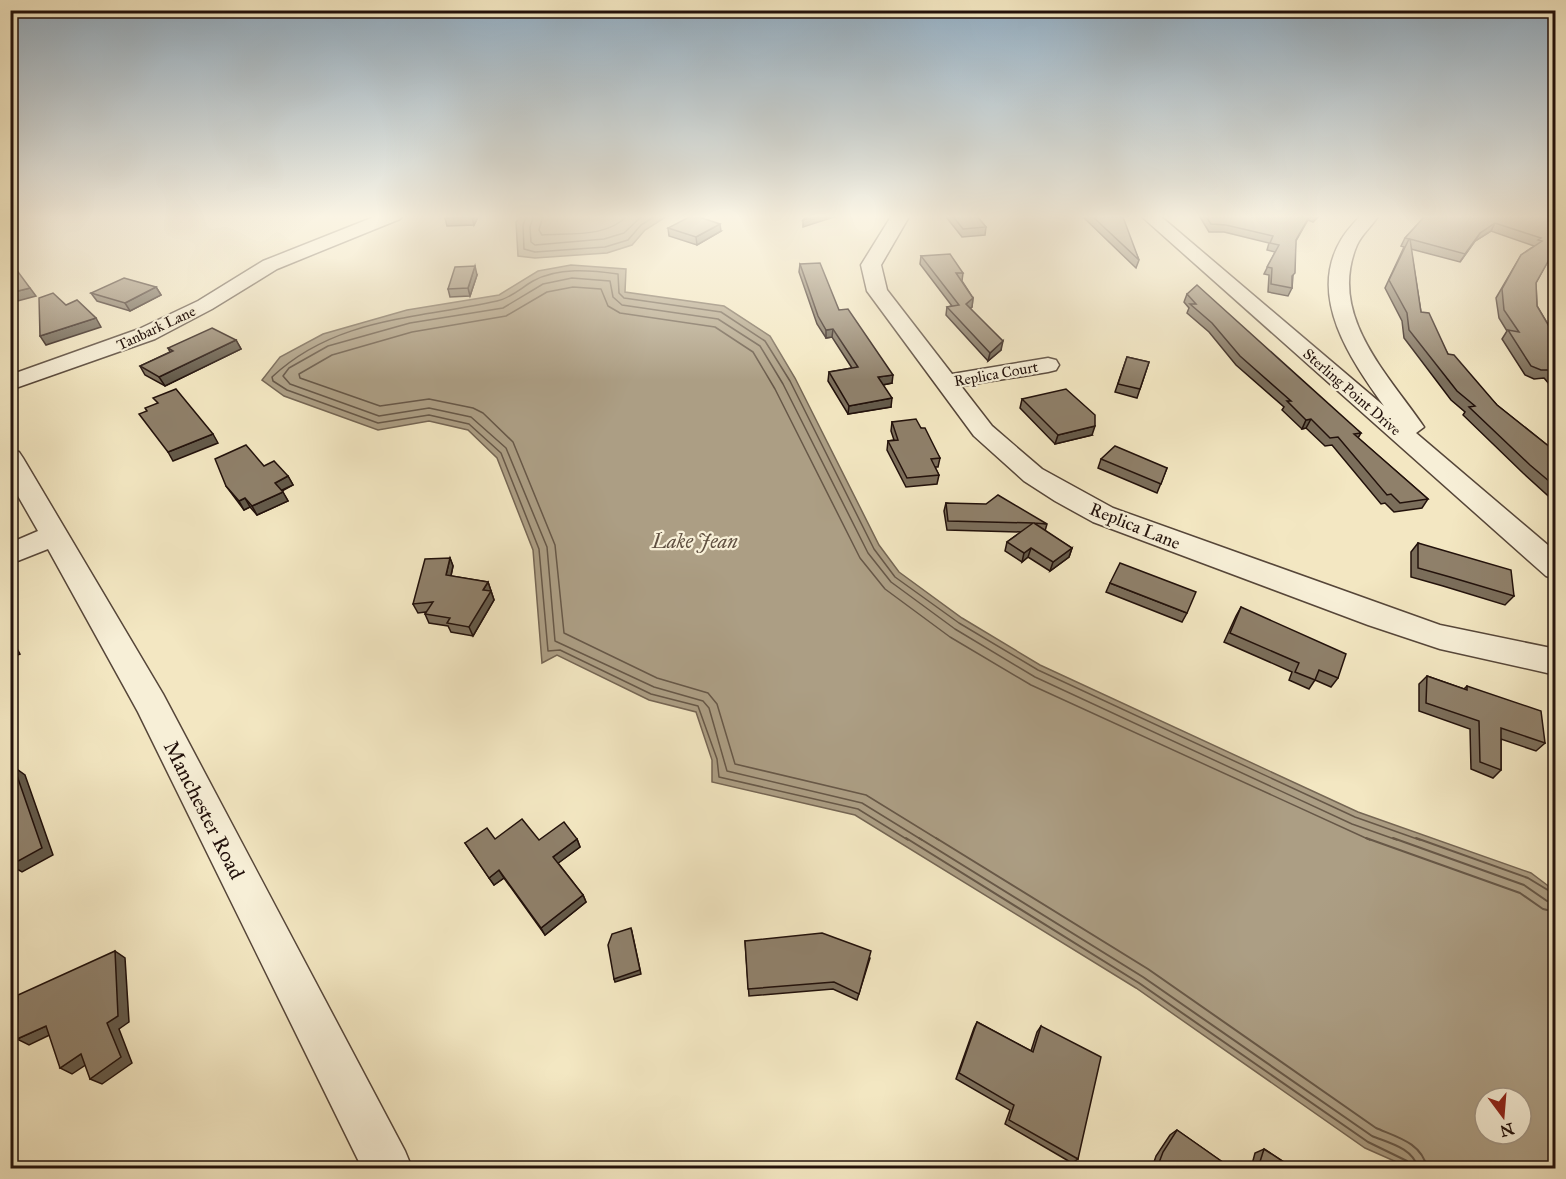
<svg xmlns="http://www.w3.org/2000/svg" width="1566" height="1179" viewBox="0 0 1566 1179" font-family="'IM FELL Great Primer',serif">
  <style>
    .water { fill: #ac9e84; stroke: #756654; stroke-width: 1.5; fill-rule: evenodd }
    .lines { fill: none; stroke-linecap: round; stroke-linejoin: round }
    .shore-far1 { stroke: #675848; stroke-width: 1.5 }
    .shore { stroke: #675848; stroke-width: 2 }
    .minor-casing { stroke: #564639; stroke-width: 3 }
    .minor { fill: #f7efd7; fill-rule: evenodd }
    .wall { fill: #7b6e5b; stroke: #22110b; stroke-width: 1.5 }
    .shaded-wall { fill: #645a4a; stroke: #22110b; stroke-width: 1.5 }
    .building { fill: #8f806a; stroke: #22110b; stroke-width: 1.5 }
    .labels { text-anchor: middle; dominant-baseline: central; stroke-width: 4.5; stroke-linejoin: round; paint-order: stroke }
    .far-street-label { font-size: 15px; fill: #22110b; stroke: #f7efd7 }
    .street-label { font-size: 18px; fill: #22110b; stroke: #f7efd7 }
    .water-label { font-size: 20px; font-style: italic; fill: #605041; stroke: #f7efd7 }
    .near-street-label { font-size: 21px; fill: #22110b; stroke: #f7efd7 }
  </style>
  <rect width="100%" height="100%" fill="#f3e7c2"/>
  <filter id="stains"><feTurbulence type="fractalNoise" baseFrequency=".00333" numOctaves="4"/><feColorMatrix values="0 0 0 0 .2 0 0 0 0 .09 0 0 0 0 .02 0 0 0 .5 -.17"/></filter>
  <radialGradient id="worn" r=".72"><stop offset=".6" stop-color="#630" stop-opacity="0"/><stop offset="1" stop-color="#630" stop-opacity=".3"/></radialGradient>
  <!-- water -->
  <g class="water">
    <polygon points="522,215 669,215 645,230 632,245 607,253 535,258 518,256 516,222"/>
    <path d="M571,265L626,269L625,292L724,306L770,336L795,378L879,545L899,572L962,618L1040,665L1358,812L1531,873L1555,891V1168H1410L1365,1148L1136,988L855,815L712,782V760L696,712L649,700L557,655L542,663L533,550L497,458L468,430L429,421L378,430L284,396L262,380L280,357L323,334L407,310L499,295L538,271ZM1485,1098H1521V1134H1485Z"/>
  </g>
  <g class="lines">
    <!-- shore-far1 -->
    <g class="shore-far1">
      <polyline points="527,215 523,225 524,249 535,252 605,247 628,240 641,225 657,215"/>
      <polyline points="534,215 530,227 531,242 535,245 604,239 624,233 643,215"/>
      <path d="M543,215L539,230L542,235C571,233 607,238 628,215"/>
      <path d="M908,840L858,809L719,777L717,759L698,706L651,694L560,650L548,651L539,549L501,453L469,424L429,415L378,423L287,390L273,381L272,377C336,317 417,319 497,301C511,298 521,288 533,281C558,267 591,270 618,274L619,293L624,298L721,312L765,341L790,381L874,549L895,577L959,623L1038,670L1355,817L1420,840"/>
      <polyline points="922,840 862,803 727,771 709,708 703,701 654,687 555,641 547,547 506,448 471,417 429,408 379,416 290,384 283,376 289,368 328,346 410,323 503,308 543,284 572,278 610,281 613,297 622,305 718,319 760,346 783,384 868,553 891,582 955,629 1035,677 1352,824 1397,840"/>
      <polyline points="939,840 866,795 735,764 717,704 708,693 657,678 564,633 555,545 513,442 483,413 473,408 429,399 380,406 300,378 299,374 332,355 412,332 506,316 547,292 573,287 601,289 608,306 620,313 715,327 753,352 775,389 860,558 885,589 950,637 1031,685 1370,840"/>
    </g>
    <!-- shore -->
    <g class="shore">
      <polyline points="906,838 1139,983 1368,1142 1407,1161 1410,1168"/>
      <path d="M919,838L1143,977L1372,1136C1389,1143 1413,1148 1418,1168"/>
      <path d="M936,838L1148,969L1376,1128C1397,1137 1422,1143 1427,1168"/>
      <polyline points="1366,838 1520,893 1543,909 1556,912"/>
      <polyline points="1393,838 1524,885 1547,901 1556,903"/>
      <polyline points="1416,838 1528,878 1556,895"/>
    </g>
    <!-- minor casing -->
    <g class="minor-casing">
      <g id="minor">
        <polygon points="379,215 403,215 400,219 277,269 212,309 155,339 10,390 10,375 139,329 198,301 263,261"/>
        <polygon points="892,215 910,215 881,265 887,290 952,374 1048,358 1056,360 1059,365 1056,370 1048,372 961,386 992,426 1042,469 1113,508 1440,625 1556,649 1556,675 1440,649 1368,625 1093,522 1055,501 1024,481 974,436 867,291 861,265"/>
        <path d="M1140,215H1159L1384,406C1351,360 1307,297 1341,240C1346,231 1354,223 1361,215H1379C1373,225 1362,234 1357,245C1327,315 1388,374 1424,427L1416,433L1556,552V579L1546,576Z"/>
        <polygon points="10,450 19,452 23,458 163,694 405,1151 412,1168 362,1168 138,712 48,549 10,564 10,543 38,531 10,482"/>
      </g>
    </g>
    <!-- minor -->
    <use href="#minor" class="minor"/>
  </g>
  <!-- wall -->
  <g class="wall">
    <polygon points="446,215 479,215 474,225 447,226 445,218"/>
    <polygon points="948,215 976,215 986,227 985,235 962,237 947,218"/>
    <polygon points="1081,215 1119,215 1139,260 1136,268"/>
    <polygon points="1201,215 1320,215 1313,222 1308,220 1296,241 1292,288 1288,296 1268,292 1269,275 1264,274 1275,252 1267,250 1269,243 1224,232 1209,232 1200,217"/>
    <polygon points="1426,215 1556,215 1556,256 1552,254 1536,283 1537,306 1556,338 1556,392 1544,378 1534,379 1525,375 1502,339 1507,331 1499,318 1496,298 1521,255 1534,246 1491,231 1475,241 1460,262 1411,249 1421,312 1448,354 1497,405 1556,452 1556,503 1523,473 1463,415 1465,412 1451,400 1404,338 1402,321 1385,288 1404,247 1401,246 1405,238"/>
    <polygon points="668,228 721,231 697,245 669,236"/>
    <polygon points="921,256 963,273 962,281 973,298 972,307 970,308 1001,350 988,361 946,315 947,307 952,306 920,264"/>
    <polygon points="800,264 839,310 892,383 883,385 891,407 848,414 828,381 829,372 852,368 832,337 826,338 817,324 799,272"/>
    <polygon points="477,275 470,296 450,297 448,289"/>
    <polygon points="156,287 161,295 130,311 97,301 91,293"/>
    <polygon points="1187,294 1361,433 1358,438 1428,499 1422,508 1394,512 1385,503 1381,504 1332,445 1325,446 1306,428 1302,429 1282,410 1284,407 1236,365 1209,332 1187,313 1189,308 1184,302"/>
    <polygon points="236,340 241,349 165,386 145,375 140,366 170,352 168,348"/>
    <polygon points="1127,357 1149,362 1137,398 1115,392"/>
    <polygon points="1022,399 1092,435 1055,444 1020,408"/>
    <polygon points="892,422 921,428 940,458 938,467 935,467 939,475 937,484 906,487 887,450 888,441 894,440 891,431"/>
    <polygon points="1101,459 1167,468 1157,493 1098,468"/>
    <polygon points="264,466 288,476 293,485 282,491 288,501 257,515 250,507 244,510 226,486"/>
    <polygon points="946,503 1047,524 1045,531 1072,548 1069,557 1050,571 1028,557 1022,562 1005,551 1007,542 1021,532 947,530 944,511"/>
    <polygon points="1418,543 1514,596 1505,605 1443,586 1411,577 1411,552"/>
    <polygon points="450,558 453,566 451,576 488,582 494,600 473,636 451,632 448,626 429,623 425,614 426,612 418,613 413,604"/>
    <polygon points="1110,583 1187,613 1182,622 1106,592"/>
    <polygon points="1241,607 1338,678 1331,687 1315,680 1309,689 1289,680 1292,672 1224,642 1236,616"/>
    <polygon points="1427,676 1464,689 1467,686 1545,743 1536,751 1501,739 1501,770 1493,778 1471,769 1470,729 1419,711 1419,684"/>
    <polygon points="495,839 539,840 577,839 580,847 558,863 583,895 586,902 545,935 504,878 494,885 465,843"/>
    <polygon points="745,941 870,958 857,1000 833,989 749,996"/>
    <polygon points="977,1022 1031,1051 1037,1032 1041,1026 1078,1159 1072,1163 1005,1124 1010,1110 956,1079 974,1028"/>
    <polygon points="1177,1130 1231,1168 1152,1168 1156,1156 1170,1135"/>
    <polygon points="1264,1149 1293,1168 1251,1168 1255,1153"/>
  </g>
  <!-- shaded-wall -->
  <g class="shaded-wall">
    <polygon points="473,215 479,215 474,225 472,217"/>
    <polygon points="818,215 840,215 803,227 803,220"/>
    <polygon points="1495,223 1491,231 1475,241 1460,262 1480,233"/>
    <polygon points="720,224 721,231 697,245 696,237"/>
    <polygon points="475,266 477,275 470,296 468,288"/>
    <polygon points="156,287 161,295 130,311 125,303"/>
    <polygon points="30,288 36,296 10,303 10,293"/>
    <polygon points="973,298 972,307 965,312 966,304"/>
    <polygon points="96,318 101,327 46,345 40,336"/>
    <polygon points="833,329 832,337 826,338 826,330"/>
    <polygon points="236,340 241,349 165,386 159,377"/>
    <polygon points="1003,341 1001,350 988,361 990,353"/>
    <polygon points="893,375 892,383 877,386 878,377"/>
    <polygon points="892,398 891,407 848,414 849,406"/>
    <polygon points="1311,419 1306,428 1302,429 1306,420"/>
    <polygon points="1095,426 1092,435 1055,444 1058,435"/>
    <polygon points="213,434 218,443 173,461 168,452"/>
    <polygon points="288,476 293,485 280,491 275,483"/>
    <polygon points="283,492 288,501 257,515 252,506"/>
    <polygon points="245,498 250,507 244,510 239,501"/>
    <polygon points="1031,548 1028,557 1022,562 1024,553"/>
    <polygon points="1072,548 1069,557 1050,571 1053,562"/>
    <polygon points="450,558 453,566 449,584 446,575"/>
    <polygon points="488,582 494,600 473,636 469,627 483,590"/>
    <polygon points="10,636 20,654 10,658"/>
    <polygon points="14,767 25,775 53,855 22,872 12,866 10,867"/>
    <polygon points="577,839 580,847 557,864 553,857"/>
    <polygon points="499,870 504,878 494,885 489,878"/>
    <polygon points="583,895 586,902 545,935 541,928"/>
    <polygon points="632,932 641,974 615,982 614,979"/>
    <polygon points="115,951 125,958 129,1022 119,1029 132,1063 102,1084 90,1079 107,1023"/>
    <polygon points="46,1026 58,1031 29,1045 17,1039"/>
    <polygon points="81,1054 93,1060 72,1074 60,1068"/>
  </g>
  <!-- building -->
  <g class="building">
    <polygon points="446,215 473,215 472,217 445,218"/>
    <polygon points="693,215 720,224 696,237 668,228"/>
    <polygon points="807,215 818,215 803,220"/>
    <polygon points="952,215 976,215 986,227 963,229"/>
    <polygon points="1091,215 1119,215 1123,217 1139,260"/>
    <polygon points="1205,215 1310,215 1296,240 1295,273 1292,276 1292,288 1271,284 1272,268 1267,267 1279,245 1270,243 1273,236 1226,225 1211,224"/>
    <polygon points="1426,215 1556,215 1556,247 1536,283 1537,306 1556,338 1556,376 1550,370 1541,370 1531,366 1508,330 1519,332 1504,310 1502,289 1521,255 1542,241 1538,240 1541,238 1495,223 1480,233 1465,254 1410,239 1421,312 1429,313 1448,354 1454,355 1497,405 1556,452 1556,456 1553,456 1556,458 1556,487 1530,465 1469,407 1475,406 1457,391 1409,330 1407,313 1389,280 1409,239 1405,238"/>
    <polygon points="950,254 963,273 956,273 973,298 966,304 1003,341 990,353 947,307 959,305 921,256"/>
    <polygon points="10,261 30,288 10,293"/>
    <polygon points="820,263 839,310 848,309 893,375 878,377 892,398 849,406 829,372 858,367 833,329 826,330 818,316 800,264"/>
    <polygon points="475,266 468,288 448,289 455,267"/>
    <polygon points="124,278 156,287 125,303 91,293"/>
    <polygon points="1197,285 1361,433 1354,434 1428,499 1400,503 1391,494 1387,495 1338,437 1330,438 1311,419 1306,420 1287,401 1291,401 1240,356 1212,323 1190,304 1196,304 1187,294"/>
    <polygon points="53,293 66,305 77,300 96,318 40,336 39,298"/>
    <polygon points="212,328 236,340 159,377 140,366 173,351 168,348"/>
    <polygon points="1127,357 1149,362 1140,389 1118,384"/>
    <polygon points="176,389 213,434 168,452 139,414 147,411 145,408 158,403 153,398"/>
    <polygon points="1066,389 1095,415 1095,426 1058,435 1022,399"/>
    <polygon points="916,419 921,428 925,428 940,458 931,459 939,475 907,478 888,441 898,440 892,422"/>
    <polygon points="246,445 264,466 274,461 288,476 275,483 283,492 252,506 245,498 239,501 226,486 215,459"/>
    <polygon points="1115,446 1167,468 1161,484 1101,459"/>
    <polygon points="998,495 1047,524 1034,523 1072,548 1053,562 1031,548 1024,553 1007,542 1033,523 948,521 946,503 986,504"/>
    <polygon points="1418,543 1511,570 1514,596 1450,577 1418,568"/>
    <polygon points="450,558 446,575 488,582 483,590 491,591 469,627 447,623 450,618 425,614 433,602 413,604 425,559"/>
    <polygon points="1120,563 1196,592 1187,613 1110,583"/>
    <polygon points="1241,607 1346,654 1338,678 1319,670 1315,680 1295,672 1299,663 1230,633"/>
    <polygon points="1427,676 1467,690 1467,686 1541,711 1545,743 1501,728 1501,770 1480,762 1479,721 1426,703"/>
    <polygon points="14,767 42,848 11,865 10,769"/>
    <polygon points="522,819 539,840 564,822 577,839 553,857 583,895 541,928 499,870 489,878 465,843 487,828 495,839"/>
    <polygon points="631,928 640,970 614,979 608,945 612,934"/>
    <polygon points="822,933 871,951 859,994 834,982 748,989 745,941"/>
    <polygon points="115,951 118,1016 107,1023 121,1057 90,1079 81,1054 60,1068 46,1026 17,1039 18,995"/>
    <polygon points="977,1022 1033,1052 1041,1026 1101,1057 1078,1159 1009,1120 1014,1105 959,1073"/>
    <polygon points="1177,1130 1231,1168 1157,1168 1163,1152"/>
    <polygon points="1264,1149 1293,1168 1258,1168"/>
  </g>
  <!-- sky -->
  <linearGradient id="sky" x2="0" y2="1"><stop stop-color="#90abc0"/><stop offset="0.57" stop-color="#faf4e4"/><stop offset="1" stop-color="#faf4e4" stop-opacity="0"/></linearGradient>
  <rect width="1566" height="380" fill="url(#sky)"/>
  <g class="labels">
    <!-- far-street labels -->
    <g class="far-street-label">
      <text transform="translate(156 328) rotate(-25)">Tanbark Lane</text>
      <text transform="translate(996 374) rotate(-10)">Replica Court</text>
      <text transform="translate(1352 392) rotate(41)">Sterling Point Drive</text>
    </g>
    <!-- street labels -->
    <g class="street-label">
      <text transform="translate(1135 526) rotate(22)">Replica Lane</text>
    </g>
    <!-- water labels -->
    <g class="water-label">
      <text x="695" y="541">Lake Jean</text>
    </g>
    <!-- near-street labels -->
    <g class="near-street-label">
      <text transform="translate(204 810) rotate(63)">Manchester Road</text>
    </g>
  </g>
  <!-- margin -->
  <rect width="1566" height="1179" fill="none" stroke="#f3e7c2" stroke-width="36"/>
  <rect x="12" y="12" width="1542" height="1155" fill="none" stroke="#22110b" stroke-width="3"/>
  <rect x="18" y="18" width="1530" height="1143" fill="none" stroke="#22110b" stroke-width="1.5"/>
  <!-- north arrow -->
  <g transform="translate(1503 1116) rotate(164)"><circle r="28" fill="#f7efd7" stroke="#a29685" stroke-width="1.5"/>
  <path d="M0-4.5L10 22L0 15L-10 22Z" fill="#8f2418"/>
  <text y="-9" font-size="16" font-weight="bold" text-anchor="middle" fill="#22110b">N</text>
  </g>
  <rect width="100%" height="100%" filter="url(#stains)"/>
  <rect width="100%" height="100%" fill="url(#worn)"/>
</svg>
